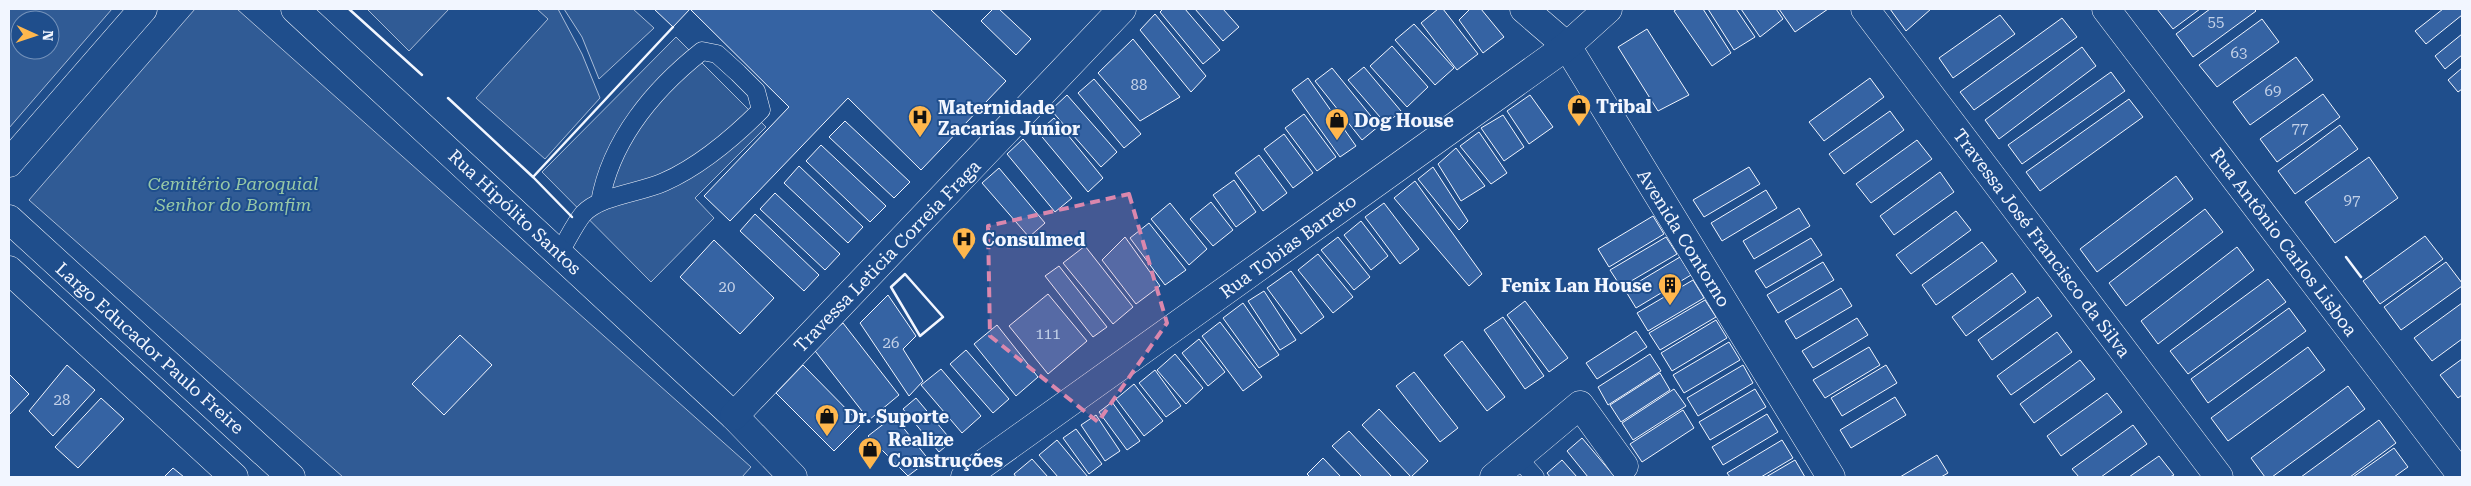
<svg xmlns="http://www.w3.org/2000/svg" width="2471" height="486" viewBox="0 0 2471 486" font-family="'Roboto Serif',serif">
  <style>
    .built { fill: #305b95; stroke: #a8bbd7; fill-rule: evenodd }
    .building { fill: #3563a3; stroke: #f2f6ff }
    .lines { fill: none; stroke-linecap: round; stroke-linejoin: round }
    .lane-casing { stroke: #f2f6ff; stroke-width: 19 }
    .street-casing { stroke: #f2f6ff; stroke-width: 29 }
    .secondary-casing { stroke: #f2f6ff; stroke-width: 29 }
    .lane { stroke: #1f4e8c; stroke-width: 18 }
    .street { stroke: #1f4e8c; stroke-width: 28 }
    .secondary { stroke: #1f4e8c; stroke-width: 28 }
    .wall { stroke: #f2f6ff; stroke-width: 2.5 }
    .marked { fill: #da87ad; fill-opacity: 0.2; stroke: #da87ad; stroke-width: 4; stroke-dasharray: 10 6; stroke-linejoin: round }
    .labels { text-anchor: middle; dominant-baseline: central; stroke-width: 4; stroke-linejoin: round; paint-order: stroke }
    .number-label { font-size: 15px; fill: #c3d1e8 }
    .poi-label { font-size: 18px; font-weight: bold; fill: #f2f6ff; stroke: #1f4e8c; text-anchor: start }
    .park-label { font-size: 18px; font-style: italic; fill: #97c8a6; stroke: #1f4e8c }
    .street-label { font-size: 18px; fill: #f2f6ff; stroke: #1f4e8c }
  </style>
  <rect width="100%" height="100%" fill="#1f4e8c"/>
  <!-- built -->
  <g class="built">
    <path d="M9,9H112L9,128ZM20,20H50V50H20Z"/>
    <polygon points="195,9 237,9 751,467 742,477 343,477 29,200"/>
    <polygon points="367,9 449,9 409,51"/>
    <polygon points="537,9 558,9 582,54 600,98 545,159 476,98 548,19"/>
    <polygon points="564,9 633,9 654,28 599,79 582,37"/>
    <polygon points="676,37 766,127 695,198 714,218 651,282 542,172"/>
  </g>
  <!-- building -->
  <g class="building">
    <polygon points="654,9 690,9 673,27"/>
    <polygon points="690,9 930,9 1006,81 921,170 848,98 730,221 704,196 789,107"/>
    <polygon points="993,9 999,9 1031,39 1016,55 981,21"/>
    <polygon points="1163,9 1185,9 1220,50 1203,64 1160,12"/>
    <polygon points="1195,9 1223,9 1239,27 1223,41"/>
    <polygon points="1438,9 1443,9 1478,54 1457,70 1421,23"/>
    <polygon points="1470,9 1481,9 1504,37 1483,53 1459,20"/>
    <polygon points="1677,9 1703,9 1731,53 1712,66 1674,11"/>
    <polygon points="1708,9 1736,9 1755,37 1734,50"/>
    <polygon points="1741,9 1776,9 1783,19 1760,37"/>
    <polygon points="1779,9 1828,9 1795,32"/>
    <polygon points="1890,9 1931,9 1906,31"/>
    <polygon points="2157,9 2200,9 2173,29"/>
    <polygon points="2210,9 2254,9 2256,11 2193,57 2176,34"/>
    <polygon points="2443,9 2462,9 2462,15 2426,44 2415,31"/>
    <polygon points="1155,14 1206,76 1191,92 1140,30"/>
    <polygon points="2000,15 2015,34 1953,78 1939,58"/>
    <polygon points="2062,18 2077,37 1974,110 1960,92"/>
    <polygon points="2262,19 2279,42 2217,87 2199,65"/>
    <polygon points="1414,24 1454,68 1435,85 1395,40"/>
    <polygon points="1647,29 1689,95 1658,111 1618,47"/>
    <polygon points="2462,34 2462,55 2445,69 2435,56"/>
    <polygon points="1133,39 1180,97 1140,121 1098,73"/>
    <polygon points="1392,46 1428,87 1407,107 1370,66"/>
    <polygon points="2082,47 2096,66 1999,139 1985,120"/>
    <polygon points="2296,57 2313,80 2250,125 2233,102"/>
    <polygon points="1364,67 1401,111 1386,124 1348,80"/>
    <polygon points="1332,68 1379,126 1362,140 1315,81"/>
    <polygon points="2462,68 2462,89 2458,92 2448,80"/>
    <polygon points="2111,72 2125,91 2022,164 2008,145"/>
    <polygon points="1308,78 1356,146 1340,157 1292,90"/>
    <polygon points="1870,78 1884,97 1824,141 1809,122"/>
    <polygon points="1094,79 1141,134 1124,148 1078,93"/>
    <polygon points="2323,94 2340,117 2277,162 2260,139"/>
    <polygon points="1067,95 1117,152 1101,167 1051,110"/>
    <polygon points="1530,95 1553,127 1529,144 1507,111"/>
    <polygon points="2129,99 2143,117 2040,191 2026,172"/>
    <polygon points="1890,111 1904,130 1844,174 1829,154"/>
    <polygon points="1304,114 1336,157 1317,171 1285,128"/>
    <polygon points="1503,115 1524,147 1504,161 1481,128"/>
    <polygon points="1054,118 1103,178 1088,192 1038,132"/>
    <polygon points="845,121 910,182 894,198 829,137"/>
    <polygon points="2340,125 2358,149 2295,194 2278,171"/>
    <polygon points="1479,132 1507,173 1491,184 1460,146"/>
    <polygon points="1284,134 1313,173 1293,188 1264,149"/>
    <polygon points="1023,139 1072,198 1055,212 1007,154"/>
    <polygon points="1917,140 1932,159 1871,203 1856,184"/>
    <polygon points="821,145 886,206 870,222 806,161"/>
    <polygon points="1456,148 1485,186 1461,201 1438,164"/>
    <polygon points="1259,155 1287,193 1263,211 1235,173"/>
    <polygon points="2369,157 2398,198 2335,243 2305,202"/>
    <polygon points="799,166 863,227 848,243 784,183"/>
    <polygon points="1433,167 1468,221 1459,230 1418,179"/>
    <polygon points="1749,167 1760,184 1704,217 1693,200"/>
    <polygon points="999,168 1045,223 1029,237 982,183"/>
    <polygon points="1940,172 1954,192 1894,235 1880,216"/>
    <polygon points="2176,176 2193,199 2097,272 2080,249"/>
    <polygon points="1234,180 1256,212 1236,227 1213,195"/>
    <polygon points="1415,181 1482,274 1469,286 1394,198"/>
    <polygon points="1766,190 1777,208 1722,241 1711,223"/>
    <polygon points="775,193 840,254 825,270 760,209"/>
    <polygon points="1211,202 1233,230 1213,246 1190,219"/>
    <polygon points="1170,203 1207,249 1189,265 1151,219"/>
    <polygon points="1384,203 1419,249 1400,264 1365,217"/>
    <polygon points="1799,208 1810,226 1754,259 1743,241"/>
    <polygon points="2205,209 2223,232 2126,306 2109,283"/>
    <polygon points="1956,211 1971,230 1911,274 1896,255"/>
    <polygon points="755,214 819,275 804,291 740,231"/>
    <polygon points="1653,216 1664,234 1609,267 1598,249"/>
    <polygon points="1361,221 1388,256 1371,270 1344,235"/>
    <polygon points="1149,223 1186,270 1165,285 1130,238"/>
    <polygon points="2425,236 2443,259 2380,304 2363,281"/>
    <polygon points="1125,237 1160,286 1136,304 1102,260"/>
    <polygon points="1338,237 1370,277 1354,290 1321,250"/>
    <polygon points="1666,237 1677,254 1621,287 1610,270"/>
    <polygon points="1811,238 1822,255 1766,288 1755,271"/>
    <polygon points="714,240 774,298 740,334 680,277"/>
    <polygon points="1982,242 1997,261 1936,305 1922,285"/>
    <polygon points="1085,246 1133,307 1113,324 1063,263"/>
    <polygon points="2237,247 2254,270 2158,344 2141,321"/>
    <polygon points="1318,254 1353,297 1333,313 1298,270"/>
    <polygon points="1680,257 1691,275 1636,308 1625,290"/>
    <polygon points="1823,262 1834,280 1778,313 1767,295"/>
    <polygon points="2446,262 2462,283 2462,286 2401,330 2384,307"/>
    <polygon points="1059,266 1107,327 1093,337 1045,276"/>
    <polygon points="1291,271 1324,317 1301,334 1267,288"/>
    <polygon points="2012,273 2026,292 1966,336 1952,317"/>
    <polygon points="2268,279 2286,302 2188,374 2170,351"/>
    <polygon points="1693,280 1704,298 1648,331 1637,313"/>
    <polygon points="1841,288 1852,306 1796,339 1785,321"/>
    <polygon points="1264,291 1296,340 1280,350 1248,301"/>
    <polygon points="1048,294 1087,341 1048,374 1009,326"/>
    <polygon points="888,295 916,336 903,349 923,381 909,396 860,323"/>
    <polygon points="2038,297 2052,316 1992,360 1978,340"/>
    <polygon points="1705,300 1716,317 1660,350 1649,333"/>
    <polygon points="1525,301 1568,358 1549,372 1507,315"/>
    <polygon points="1243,303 1279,355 1259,368 1223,318"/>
    <polygon points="2462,303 2462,339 2432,361 2414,338"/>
    <polygon points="2289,308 2306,331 2208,403 2191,379"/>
    <polygon points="1503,317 1544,376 1525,389 1484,330"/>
    <polygon points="1857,318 1868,335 1813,368 1802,351"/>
    <polygon points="1716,320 1727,338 1672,371 1661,353"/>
    <polygon points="1220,322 1262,377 1243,391 1202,336"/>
    <polygon points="843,323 899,395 869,420 812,347"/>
    <polygon points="997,325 1038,377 1016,396 974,344"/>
    <polygon points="1636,331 1647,347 1597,379 1586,363"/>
    <polygon points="2057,332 2072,352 2011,395 1997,376"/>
    <polygon points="460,335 492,365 444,415 412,384"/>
    <polygon points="1199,339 1225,372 1208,386 1182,353"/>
    <polygon points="1462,341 1505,397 1487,411 1444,355"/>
    <polygon points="1729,342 1740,360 1684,393 1673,375"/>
    <polygon points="1869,347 1880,365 1825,398 1813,380"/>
    <polygon points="2308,347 2325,370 2228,441 2211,418"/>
    <polygon points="966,350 1009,399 993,413 950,364"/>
    <polygon points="1175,354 1203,388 1186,404 1157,370"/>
    <polygon points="1650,354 1661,371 1608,405 1598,387"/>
    <polygon points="2462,359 2462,395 2458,398 2440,375"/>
    <polygon points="2080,360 2095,379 2034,423 2020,404"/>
    <polygon points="67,365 95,390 53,436 29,411"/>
    <polygon points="803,365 861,424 834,451 776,393"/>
    <polygon points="1743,365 1753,383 1698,416 1687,398"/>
    <polygon points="1886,365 1897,383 1842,416 1831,398"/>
    <polygon points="941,369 981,416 962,433 921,385"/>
    <polygon points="1155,370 1181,406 1166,417 1139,383"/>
    <polygon points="1414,372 1458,428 1440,442 1396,386"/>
    <polygon points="1660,373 1670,390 1621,422 1610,405"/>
    <polygon points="9,374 29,394 9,415"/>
    <polygon points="1134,384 1163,421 1144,436 1116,399"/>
    <polygon points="2348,386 2365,409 2272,477 2265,477 2251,458"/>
    <polygon points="1674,389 1686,406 1633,440 1622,423"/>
    <polygon points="1755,389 1766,407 1710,440 1699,422"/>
    <polygon points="2107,393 2122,412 2061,456 2047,436"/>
    <polygon points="1895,397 1906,415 1851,448 1840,430"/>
    <polygon points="101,398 124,419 78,468 55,447"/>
    <polygon points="916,398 952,441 939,452 903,409"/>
    <polygon points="1112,402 1140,441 1127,450 1099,412"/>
    <polygon points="1379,409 1428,461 1411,477 1362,425"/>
    <polygon points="1683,410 1694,428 1642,462 1630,444"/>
    <polygon points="1767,414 1778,432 1723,465 1712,447"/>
    <polygon points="1096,415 1120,451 1105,461 1081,425"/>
    <polygon points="894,416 929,460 908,476 868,436"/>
    <polygon points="2379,420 2396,443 2350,477 2301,477"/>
    <polygon points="2133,425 2147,444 2101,477 2079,477 2072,469"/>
    <polygon points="1076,429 1102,464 1089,474 1063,438"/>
    <polygon points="1349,431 1392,477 1362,477 1332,446"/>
    <polygon points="1582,438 1615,477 1588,477 1567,451"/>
    <polygon points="1057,440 1088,477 1058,477 1039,455"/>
    <polygon points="1782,440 1793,458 1761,477 1730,477 1727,473"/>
    <polygon points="2394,448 2408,467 2394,477 2353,477"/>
    <polygon points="1937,455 1948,473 1941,477 1900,477"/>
    <polygon points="2159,456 2174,475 2170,477 2129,477"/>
    <polygon points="1323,458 1341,477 1310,477 1307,474"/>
    <polygon points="1032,459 1048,477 1016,477 1014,474"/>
    <polygon points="1562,460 1577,477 1550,477 1547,473"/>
    <polygon points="1795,460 1805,477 1766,477"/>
    <polygon points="173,468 184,477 164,477"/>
  </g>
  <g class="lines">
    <!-- lane casing -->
    <g class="lane-casing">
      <g id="lane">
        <path d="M559,253C567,241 574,225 583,214C601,195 640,193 664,182C700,166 733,138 761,110L756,91L738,73L717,54L702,51C654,89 611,140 600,202"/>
        <polyline points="1517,457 1535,477"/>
      </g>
    </g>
    <!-- street casing -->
    <g class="street-casing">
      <g id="street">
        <polyline points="295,9 734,416 793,477"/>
        <polyline points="1865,9 2219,477"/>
        <polyline points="2106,9 2462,476"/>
        <polyline points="734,416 1122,9"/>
        <polyline points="1494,477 1580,405 1624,466"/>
      </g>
    </g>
    <!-- secondary casing -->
    <g class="secondary-casing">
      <g id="secondary">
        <polyline points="1524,9 1567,46 1831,477"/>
        <polyline points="9,163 143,9"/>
        <polyline points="9,219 291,477"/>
        <polyline points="9,270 234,477"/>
        <polyline points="965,477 1567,46 1608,9"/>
      </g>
    </g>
    <!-- lane -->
    <use href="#lane" class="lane"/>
    <!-- street -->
    <use href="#street" class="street"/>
    <!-- secondary -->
    <use href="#secondary" class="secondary"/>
    <!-- wall -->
    <g class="wall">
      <polyline points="349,9 422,75"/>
      <polyline points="448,98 533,177"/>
      <polyline points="572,217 533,177 673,27"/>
      <polyline points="2346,257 2361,277"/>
      <polygon points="905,274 943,317 920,336 891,287"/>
    </g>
  </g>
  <!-- marked area -->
  <path class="marked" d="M1129,194L1167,323L1098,422L990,336L988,226Z"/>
  <!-- icons -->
  <defs>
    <g id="shop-pin" transform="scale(1.25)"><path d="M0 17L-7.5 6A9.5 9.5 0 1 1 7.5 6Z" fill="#ffb74d" stroke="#1f4e8c"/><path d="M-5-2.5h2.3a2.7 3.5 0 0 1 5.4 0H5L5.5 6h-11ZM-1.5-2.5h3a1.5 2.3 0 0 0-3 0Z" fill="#111"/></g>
    <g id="hospital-pin" transform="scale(1.25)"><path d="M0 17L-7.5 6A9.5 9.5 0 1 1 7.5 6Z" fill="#ffb74d" stroke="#1f4e8c"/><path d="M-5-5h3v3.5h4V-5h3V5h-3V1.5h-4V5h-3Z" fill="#111"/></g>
    <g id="building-pin" transform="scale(1.25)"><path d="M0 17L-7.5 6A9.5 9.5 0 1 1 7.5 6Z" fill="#ffb74d" stroke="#1f4e8c"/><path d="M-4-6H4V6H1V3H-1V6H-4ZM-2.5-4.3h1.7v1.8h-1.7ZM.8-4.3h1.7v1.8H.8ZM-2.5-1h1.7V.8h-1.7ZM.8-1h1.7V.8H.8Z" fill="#111"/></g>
  </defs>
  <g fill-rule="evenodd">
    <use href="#shop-pin" x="1579" y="106"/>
    <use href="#hospital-pin" x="920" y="117"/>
    <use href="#shop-pin" x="1337" y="120"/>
    <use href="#hospital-pin" x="964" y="239"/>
    <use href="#building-pin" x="1670" y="285"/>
    <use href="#shop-pin" x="827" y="416"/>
    <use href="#shop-pin" x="870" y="449"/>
  </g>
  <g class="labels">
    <!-- number labels -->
    <g class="number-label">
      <text x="2216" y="22">55</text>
      <text x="2239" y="53">63</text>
      <text x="1139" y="85">88</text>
      <text x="2273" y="91">69</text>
      <text x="2300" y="128">77</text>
      <text x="2352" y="200">97</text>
      <text x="727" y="287">20</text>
      <text x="1048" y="334">111</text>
      <text x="891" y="343">26</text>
      <text x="62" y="400">28</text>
    </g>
    <!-- poi labels -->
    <g class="poi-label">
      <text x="1596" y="106">Tribal</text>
      <text x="938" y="107">Maternidade<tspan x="938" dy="21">Zacarias Junior</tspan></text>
      <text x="1354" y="120">Dog House</text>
      <text x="982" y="239">Consulmed</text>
      <text x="1652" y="285" text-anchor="end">Fenix Lan House</text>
      <text x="844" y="416">Dr. Suporte</text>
      <text x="888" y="439">Realize<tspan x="888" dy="21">Construções</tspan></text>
    </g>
    <!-- park labels -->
    <g class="park-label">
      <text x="233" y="183">Cemitério Paroquial<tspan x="233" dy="21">Senhor do Bomfim</tspan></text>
    </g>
    <!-- street labels -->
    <g class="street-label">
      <text transform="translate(515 212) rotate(43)">Rua Hipólito Santos</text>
      <text transform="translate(1684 238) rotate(58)">Avenida Contorno</text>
      <text transform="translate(2284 242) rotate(53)">Rua Antônio Carlos Lisboa</text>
      <text transform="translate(2042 243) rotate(53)">Travessa José Francisco da Silva</text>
      <text transform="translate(1288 246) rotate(-36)">Rua Tobias Barreto</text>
      <text transform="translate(887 256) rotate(-46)">Travessa Leticia Correia Fraga</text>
      <text transform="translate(150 348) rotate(42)">Largo Educador Paulo Freire</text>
    </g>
  </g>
  <!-- border -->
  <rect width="2471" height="486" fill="none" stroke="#f2f6ff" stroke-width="20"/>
  <!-- north arrow -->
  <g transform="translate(35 35) rotate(93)"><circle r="24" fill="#1f4e8c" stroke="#7391ba"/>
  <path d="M0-4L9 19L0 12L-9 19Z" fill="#ffb74d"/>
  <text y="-8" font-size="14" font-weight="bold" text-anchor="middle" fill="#f2f6ff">N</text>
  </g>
</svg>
